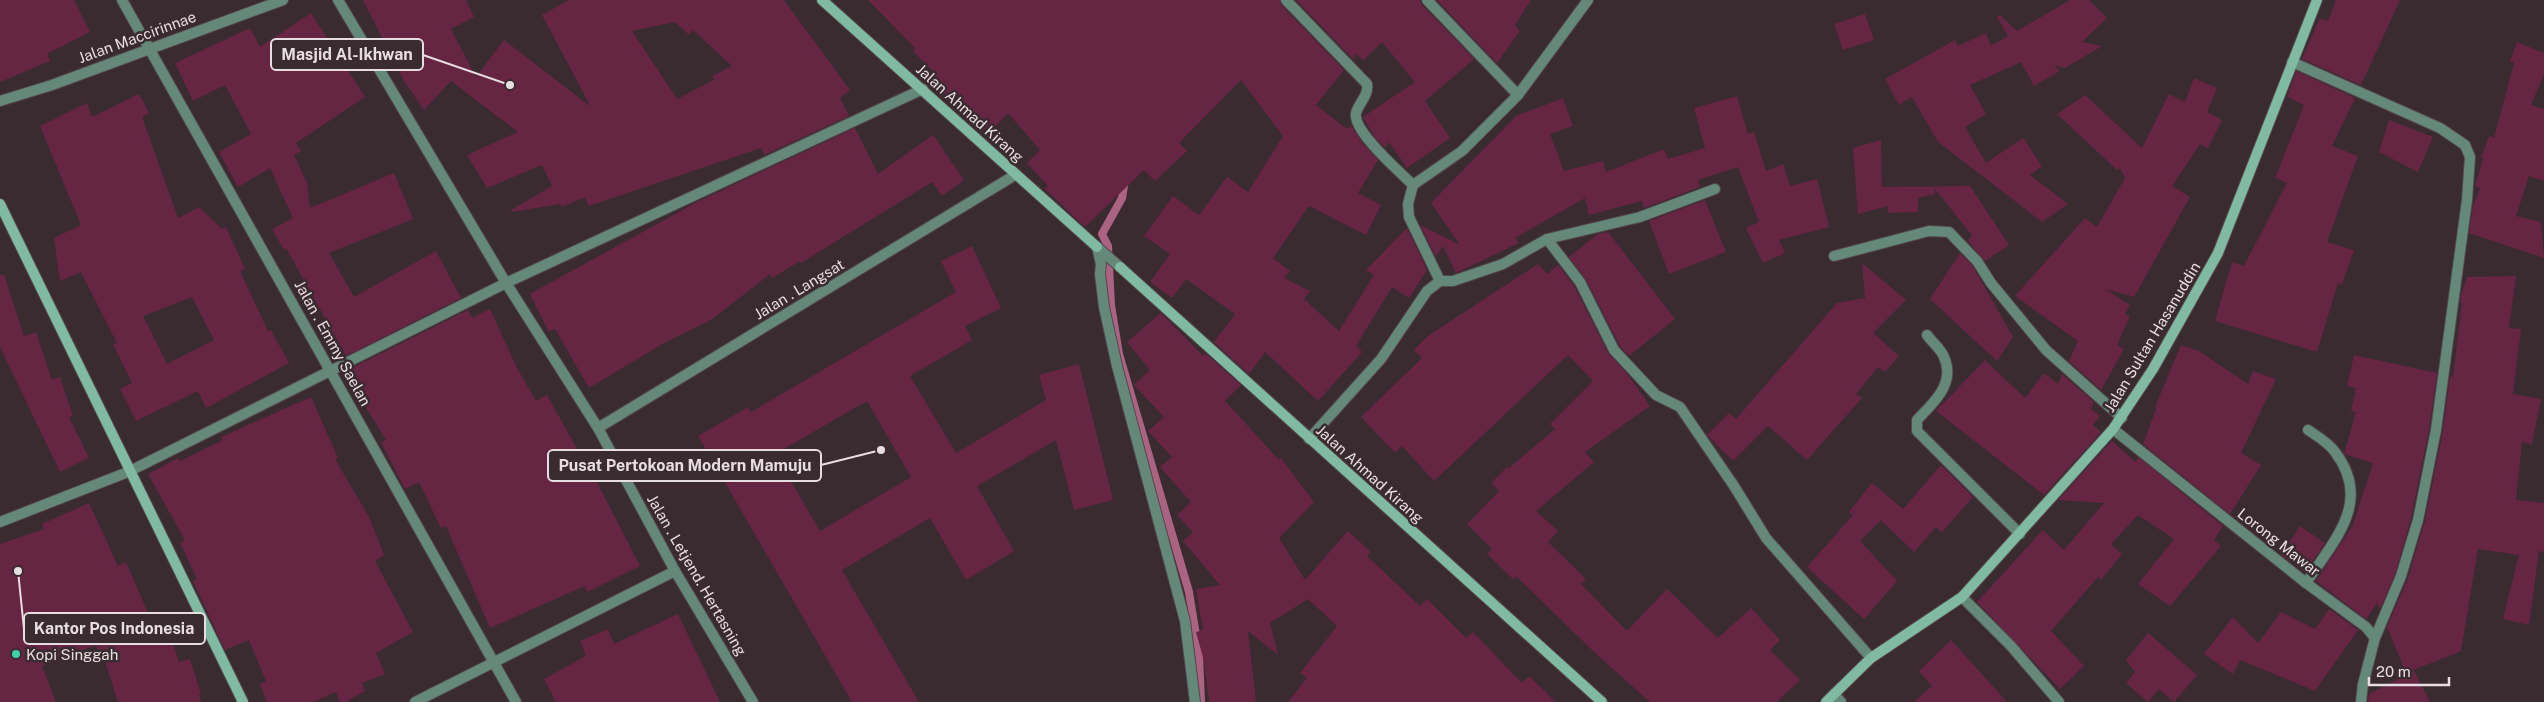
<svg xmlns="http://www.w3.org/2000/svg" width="2544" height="702" viewBox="0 0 2544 702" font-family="'Public Sans',sans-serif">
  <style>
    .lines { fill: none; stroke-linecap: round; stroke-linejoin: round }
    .stream { stroke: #ac6281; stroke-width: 8 }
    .building { fill: #672544; fill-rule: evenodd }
    .minor-casing { stroke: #55484c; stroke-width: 12 }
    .tertiary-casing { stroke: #55484c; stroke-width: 12 }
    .secondary-casing { stroke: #55484c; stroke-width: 12 }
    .minor { stroke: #648879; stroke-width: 10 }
    .tertiary { stroke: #648879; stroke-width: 10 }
    .secondary { stroke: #80baa3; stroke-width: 10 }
    .poi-dot { fill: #39d4a5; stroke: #392b30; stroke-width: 2 }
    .labels { text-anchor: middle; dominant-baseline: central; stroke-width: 5; stroke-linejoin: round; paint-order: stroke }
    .street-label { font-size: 15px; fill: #e7dee1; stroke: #392b30 }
    .poi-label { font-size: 15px; fill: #e7dee1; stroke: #392b30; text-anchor: start }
    .leader { fill: none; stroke: #e7dee1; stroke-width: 2 }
    .callout-dot { fill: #e7dee1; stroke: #392b30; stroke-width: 2 }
    .callout { fill: #392b30; stroke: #e7dee1; stroke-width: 2 }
    .callout-label { font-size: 16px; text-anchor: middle; font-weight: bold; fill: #e7dee1 }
  </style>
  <rect width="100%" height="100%" fill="#392b30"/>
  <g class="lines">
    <!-- stream -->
    <polyline class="stream" points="1125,180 1122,198 1102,234 1108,246 1111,305 1119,354 1189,592 1199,654 1201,702"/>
  </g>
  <!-- building -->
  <g class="building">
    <polygon points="0,0 74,0 90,32 47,54 50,61 0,82"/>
    <path d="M363,0H466L474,17L451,29L476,77L504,40L591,107L542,15L569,0H784L850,90L840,98L849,116L764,155L761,148L589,206L585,197L562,207L560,204L512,212L511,210L552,186L542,165L487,188L467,155L518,132L451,81L424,110L404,81ZM675,22L689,35L693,30L732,66L712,76L714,80L677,99L632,31Z"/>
    <polygon points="868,0 1279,0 1281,5 1344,70 1316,105 1347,129 1351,126 1363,144 1378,160 1358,193 1381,205 1366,235 1309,206 1273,258 1290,271 1284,278 1310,291 1304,299 1339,331 1374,275 1366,270 1407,228 1427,270 1409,298 1392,287 1356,346 1362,352 1318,401 1265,352 1249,374 1214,342 1235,314 1186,279 1172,298 1150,282 1170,254 1144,236 1173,196 1199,215 1227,177 1248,192 1283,136 1241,80 1179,143 1187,151 1155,181 1144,170 1085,227 1045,189 1048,186 1027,163 1040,150 1008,113 987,136 930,82 936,75 913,51 915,48"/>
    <polygon points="1296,0 1420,0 1422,5 1474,59 1425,101 1450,138 1407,168 1389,142 1385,148 1374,136 1363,117 1415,82 1382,42 1363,61 1357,54 1353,59"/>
    <polygon points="1437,0 1531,0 1515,25 1520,31 1497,63"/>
    <polygon points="2070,0 2089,0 2107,18 2082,42 2102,46 2065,68 2054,65 2060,71 2034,86 2021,62 1970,85 1986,114 1965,127 1986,163 2023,138 2042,166 2030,175 2068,204 2042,222 1938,142 1912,97 1899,105 1885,79 1955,40 1958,46 1986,33 1991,46 2008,36 1997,17 2000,15 2017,31"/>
    <polygon points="2336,0 2400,0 2361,85 2302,59 2320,18 2328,21"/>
    <polygon points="311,13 365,97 296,143 301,151 294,155 307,183 310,208 394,173 413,219 329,253 354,297 436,251 461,298 346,356 286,248 284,250 272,229 293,218 270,168 238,187 219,152 251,134 225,85 193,101 175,63 250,28 260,47"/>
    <polygon points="1865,14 1874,40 1843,50 1834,24"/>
    <polygon points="2517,42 2544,53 2544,74 2531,105 2544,109 2544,181 2529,176 2516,216 2541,222 2544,258 2469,233 2473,206 2480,188 2475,186 2483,159 2481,158 2489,136 2494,138 2514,63 2510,61"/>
    <polygon points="2296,71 2355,98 2332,146 2358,156 2327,242 2354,250 2342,284 2338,283 2317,352 2215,321 2232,262 2244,266 2287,183 2275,178 2304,105 2287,97"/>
    <polygon points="2194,78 2217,88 2207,112 2222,120 2208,148 2200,144 2172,186 2190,197 2134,297 2105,289 2130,305 2125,314 2130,316 2117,345 2124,349 2101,390 2069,361 2078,341 2015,296 2085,218 2097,227 2125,178 2120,168 2117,170 2057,114 2085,95 2142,148 2169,94 2185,102"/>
    <path d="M139,94L149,113L142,117L178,218L199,207L222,229L226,227L245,269L240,271L268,331L271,330L289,363L206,408L198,391L136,421L120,389L132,383L113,344L117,343L81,272L60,281L54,238L81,225L40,126L87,103L92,117ZM192,297L214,340L167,364L143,316Z"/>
    <polygon points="1737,96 1748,134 1754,132 1766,171 1783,164 1790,186 1817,179 1829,227 1779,240 1785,253 1763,263 1746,228 1759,222 1738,167 1698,180 1700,187 1644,208 1642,201 1589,215 1585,198 1515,238 1519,243 1456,273 1443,246 1436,257 1420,225 1460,245 1431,203 1516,116 1563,98 1573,126 1550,134 1564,171 1603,161 1606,172 1664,149 1668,159 1705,148 1694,108"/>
    <polygon points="2389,120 2433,137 2418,172 2379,152"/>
    <polygon points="855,128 878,174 933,135 964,180 942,196 932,182 801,263 800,261 772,278 770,274 711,320 664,343 589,388 555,329 549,332 530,294 697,202"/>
    <polygon points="1881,140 1882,187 1970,186 2009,245 1985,261 1968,241 1972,235 1934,188 1935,194 1918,198 1918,212 1888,213 1888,206 1858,214 1853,148"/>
    <polygon points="1705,200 1726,252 1669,274 1649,221"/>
    <polygon points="1608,232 1675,319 1629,356 1620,346 1586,279 1569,257 1598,234"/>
    <path d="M972,246L1001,308L965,326L972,340L910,376L956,453L1046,400L1039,375L1079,364L1113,500L1074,510L1056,440L977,486L1014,551L966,580L930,518L842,570L919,702H852L698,436L748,407L751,412L956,292L941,261ZM867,401L911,477L820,531L775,454Z"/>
    <polygon points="1960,253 1972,265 2013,337 1997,361 1930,299"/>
    <polygon points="1862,263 1906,300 1873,333 1899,356 1885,372 1878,367 1856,394 1862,398 1807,460 1768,426 1733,461 1707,435 1729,413 1736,419 1837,303 1865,298"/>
    <polygon points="1538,264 1547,274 1558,265 1574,286 1608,353 1629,376 1650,406 1585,452 1594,462 1536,511 1558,531 1548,542 1586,579 1581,584 1627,631 1667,589 1718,638 1751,608 1780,640 1770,650 1800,680 1777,702 1650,702 1594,652 1516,576 1513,579 1487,554 1492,549 1467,524 1499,491 1491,483 1507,467 1509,468 1555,429 1550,424 1593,381 1568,355 1434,481 1402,446 1395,453 1361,417 1422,358 1414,350 1428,336"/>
    <polygon points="0,275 4,275 24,336 36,332 52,380 60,377 73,416 69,417 89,458 60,472 0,347"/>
    <polygon points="2516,276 2509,328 2521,329 2513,394 2541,399 2532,444 2522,442 2516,500 2544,503 2544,552 2539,551 2529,625 2503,619 2519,555 2478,549 2461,651 2406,673 2387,627 2408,578 2425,521 2443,431 2450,376 2453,377 2462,303 2460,303 2461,295 2467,277"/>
    <polygon points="490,309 517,368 536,401 547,395 581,456 583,455 640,566 587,592 585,586 490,628 446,526 441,528 419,482 405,489 381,442 386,440 349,380 357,376 352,368 468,310 472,318"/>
    <polygon points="1161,313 1203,356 1205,353 1241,385 1225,401 1279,460 1281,458 1314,502 1279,538 1305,580 1348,531 1371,552 1367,556 1420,606 1427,599 1466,638 1473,632 1522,683 1529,676 1556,702 1288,702 1307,678 1300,673 1337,626 1308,599 1270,623 1278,655 1248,631 1256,702 1209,702 1204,661 1196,632 1203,630 1196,589 1220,585 1183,541 1193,532 1177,515 1191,502 1160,467 1172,457 1148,431 1164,417 1134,385 1150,370 1127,342"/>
    <polygon points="2181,345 2199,351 2248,384 2253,371 2276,379 2241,453 2261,465 2230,514 2143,444 2157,407 2155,407"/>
    <polygon points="2354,355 2437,373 2429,429 2411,518 2395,574 2380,609 2377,603 2366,619 2316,581 2353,525 2373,463 2344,454 2356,412 2351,411 2356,388 2347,386"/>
    <polygon points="1985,360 2025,398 2044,373 2058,384 2062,374 2094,402 2091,409 2100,416 2093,425 2101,432 2044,495 1936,411"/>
    <polygon points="311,397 338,458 335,459 369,517 384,555 375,561 413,632 376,653 385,674 362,683 365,691 346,702 340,702 336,692 313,702 267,702 260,684 266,681 249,640 225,650 193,581 197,579 180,543 185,540 148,474 178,458 180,461 223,440 221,437"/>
    <polygon points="2112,441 2136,462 2138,457 2223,526 2214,540 2221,546 2170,606 2138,584 2174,539 2138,515 2111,544 2122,554 2101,580 2098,577 2051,631 2084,666 2060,689 1977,602 2043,530 2064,550 2104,503 2058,500"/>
    <polygon points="1941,465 1973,497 1942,532 1936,527 1914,552 1881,520 1860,541 1897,581 1864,619 1807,567 1853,515 1849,512 1872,483 1903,509"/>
    <polygon points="89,503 118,566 126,562 159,638 170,634 179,662 190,659 201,694 199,695 201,702 118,702 103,655 100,657 96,645 42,666 56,702 0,702 0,544 44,529 42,524"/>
    <polygon points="2300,526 2325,543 2305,572 2281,555"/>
    <polygon points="2329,609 2358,630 2315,691 2240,660 2233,674 2204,654 2233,617 2258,643 2281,612 2315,629"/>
    <polygon points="678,614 720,702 556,702 544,679 586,656 580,641 608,629 614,644"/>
    <polygon points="2148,633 2197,675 2174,702 2159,689 2148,702 2126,683 2135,672 2126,660"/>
    <polygon points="1951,640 2007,702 1914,702 1932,686 1919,671"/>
    <polygon points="2414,671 2430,702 2368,702 2369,694"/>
  </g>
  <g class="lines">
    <!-- minor casing -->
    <g class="minor-casing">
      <g id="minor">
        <polyline points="122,0 516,702"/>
        <polyline points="338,0 506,283 598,428 675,571 753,702"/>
        <path d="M1286,0L1367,84C1369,96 1359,102 1356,113C1352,131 1400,172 1413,185"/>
        <polyline points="1427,0 1518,95"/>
        <polyline points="2292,62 2440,128 2465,145 2470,157 2467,200 2436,430 2418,520 2401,576 2375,638 2363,684 2361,702"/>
        <polyline points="0,101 52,85 283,0"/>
        <polyline points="1547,239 1580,282 1614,350 1656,395 1680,407 1734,486 1766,538 1871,658"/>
        <polyline points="1097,247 1101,264 1100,274 1104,307 1117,366 1185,621 1195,702"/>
        <polyline points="1834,256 1929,231 1949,232 1977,261 1991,283 2046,350 2122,418"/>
        <polyline points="1440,281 1453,281 1503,264 1547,239 1640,217 1715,189"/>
        <path d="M1927,335C1932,342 1941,349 1944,357C1956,384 1933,403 1917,420V431L2020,534"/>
        <polyline points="598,428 1015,175"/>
        <polyline points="2113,429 2306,583 2366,627 2375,638"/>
        <polyline points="1309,439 1381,359 1427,291 1440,281 1409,217 1408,204 1413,185 1462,151 1518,95 1588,0"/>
        <polyline points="0,522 128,472 506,283 923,89"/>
        <path d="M2306,583C2334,540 2373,502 2335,452C2329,443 2317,436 2308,430"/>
        <polyline points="1962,597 2011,646 2059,702"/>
        <polyline points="1834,694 1841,702"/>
        <polyline points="415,702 675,571"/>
      </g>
    </g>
    <!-- tertiary casing -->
    <g class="tertiary-casing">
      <polyline id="tertiary" points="1097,247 1120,267"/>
    </g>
    <!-- secondary casing -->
    <g class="secondary-casing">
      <g id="secondary">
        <polyline points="822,0 1097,247"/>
        <path d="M0,204C82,370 161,537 243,702"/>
        <polyline points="1120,267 1602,702"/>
        <polyline points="1826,702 1871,658 1962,597 2113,429 2153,369 2218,253 2317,0"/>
      </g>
    </g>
    <!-- minor -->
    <use href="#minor" class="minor"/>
    <!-- tertiary -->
    <use href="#tertiary" class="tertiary"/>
    <!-- secondary -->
    <use href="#secondary" class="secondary"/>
  </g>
  <!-- markers -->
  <circle class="poi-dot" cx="16" cy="654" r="5"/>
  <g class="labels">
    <!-- street labels -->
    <g class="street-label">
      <text transform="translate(137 37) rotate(-20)">Jalan Maccirinnae</text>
      <text transform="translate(970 113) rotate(42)">Jalan Ahmad Kirang</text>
      <text transform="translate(799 289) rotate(-31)">Jalan . Langsat</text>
      <text transform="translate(2152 337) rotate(-59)">Jalan Sultan Hasanuddin</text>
      <text transform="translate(333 343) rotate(61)">Jalan . Emmy Saelan</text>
      <text transform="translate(1370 474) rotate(42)">Jalan Ahmad Kirang</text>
      <text transform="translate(2279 542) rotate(38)">Lorong Mawar</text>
      <text transform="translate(697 575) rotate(60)">Jalan . Letjend. Hertasning</text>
    </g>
    <!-- poi labels -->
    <g class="poi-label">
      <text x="26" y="654">Kopi Singgah</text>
    </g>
  </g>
  <!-- callouts -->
  <path class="leader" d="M510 85L423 55M881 450L821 465M18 571L24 629"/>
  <g class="callout-dot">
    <circle cx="510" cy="85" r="5"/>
    <circle cx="881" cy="450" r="5"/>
    <circle cx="18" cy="571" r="5"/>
  </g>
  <g class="callout">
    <rect x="271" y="39" width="152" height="31" rx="5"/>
    <rect x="548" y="450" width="273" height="31" rx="5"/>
    <rect x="24" y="613" width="181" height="31" rx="5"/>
  </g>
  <g class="callout-label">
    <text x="347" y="60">Masjid Al-Ikhwan</text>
    <text x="685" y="471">Pusat Pertokoan Modern Mamuju</text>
    <text x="114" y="634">Kantor Pos Indonesia</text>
  </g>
  <!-- scale -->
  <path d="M2369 677v8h80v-8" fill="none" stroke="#e7dee1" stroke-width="2.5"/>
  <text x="2376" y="677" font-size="15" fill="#e7dee1" stroke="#392b30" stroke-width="4" paint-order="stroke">20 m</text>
</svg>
